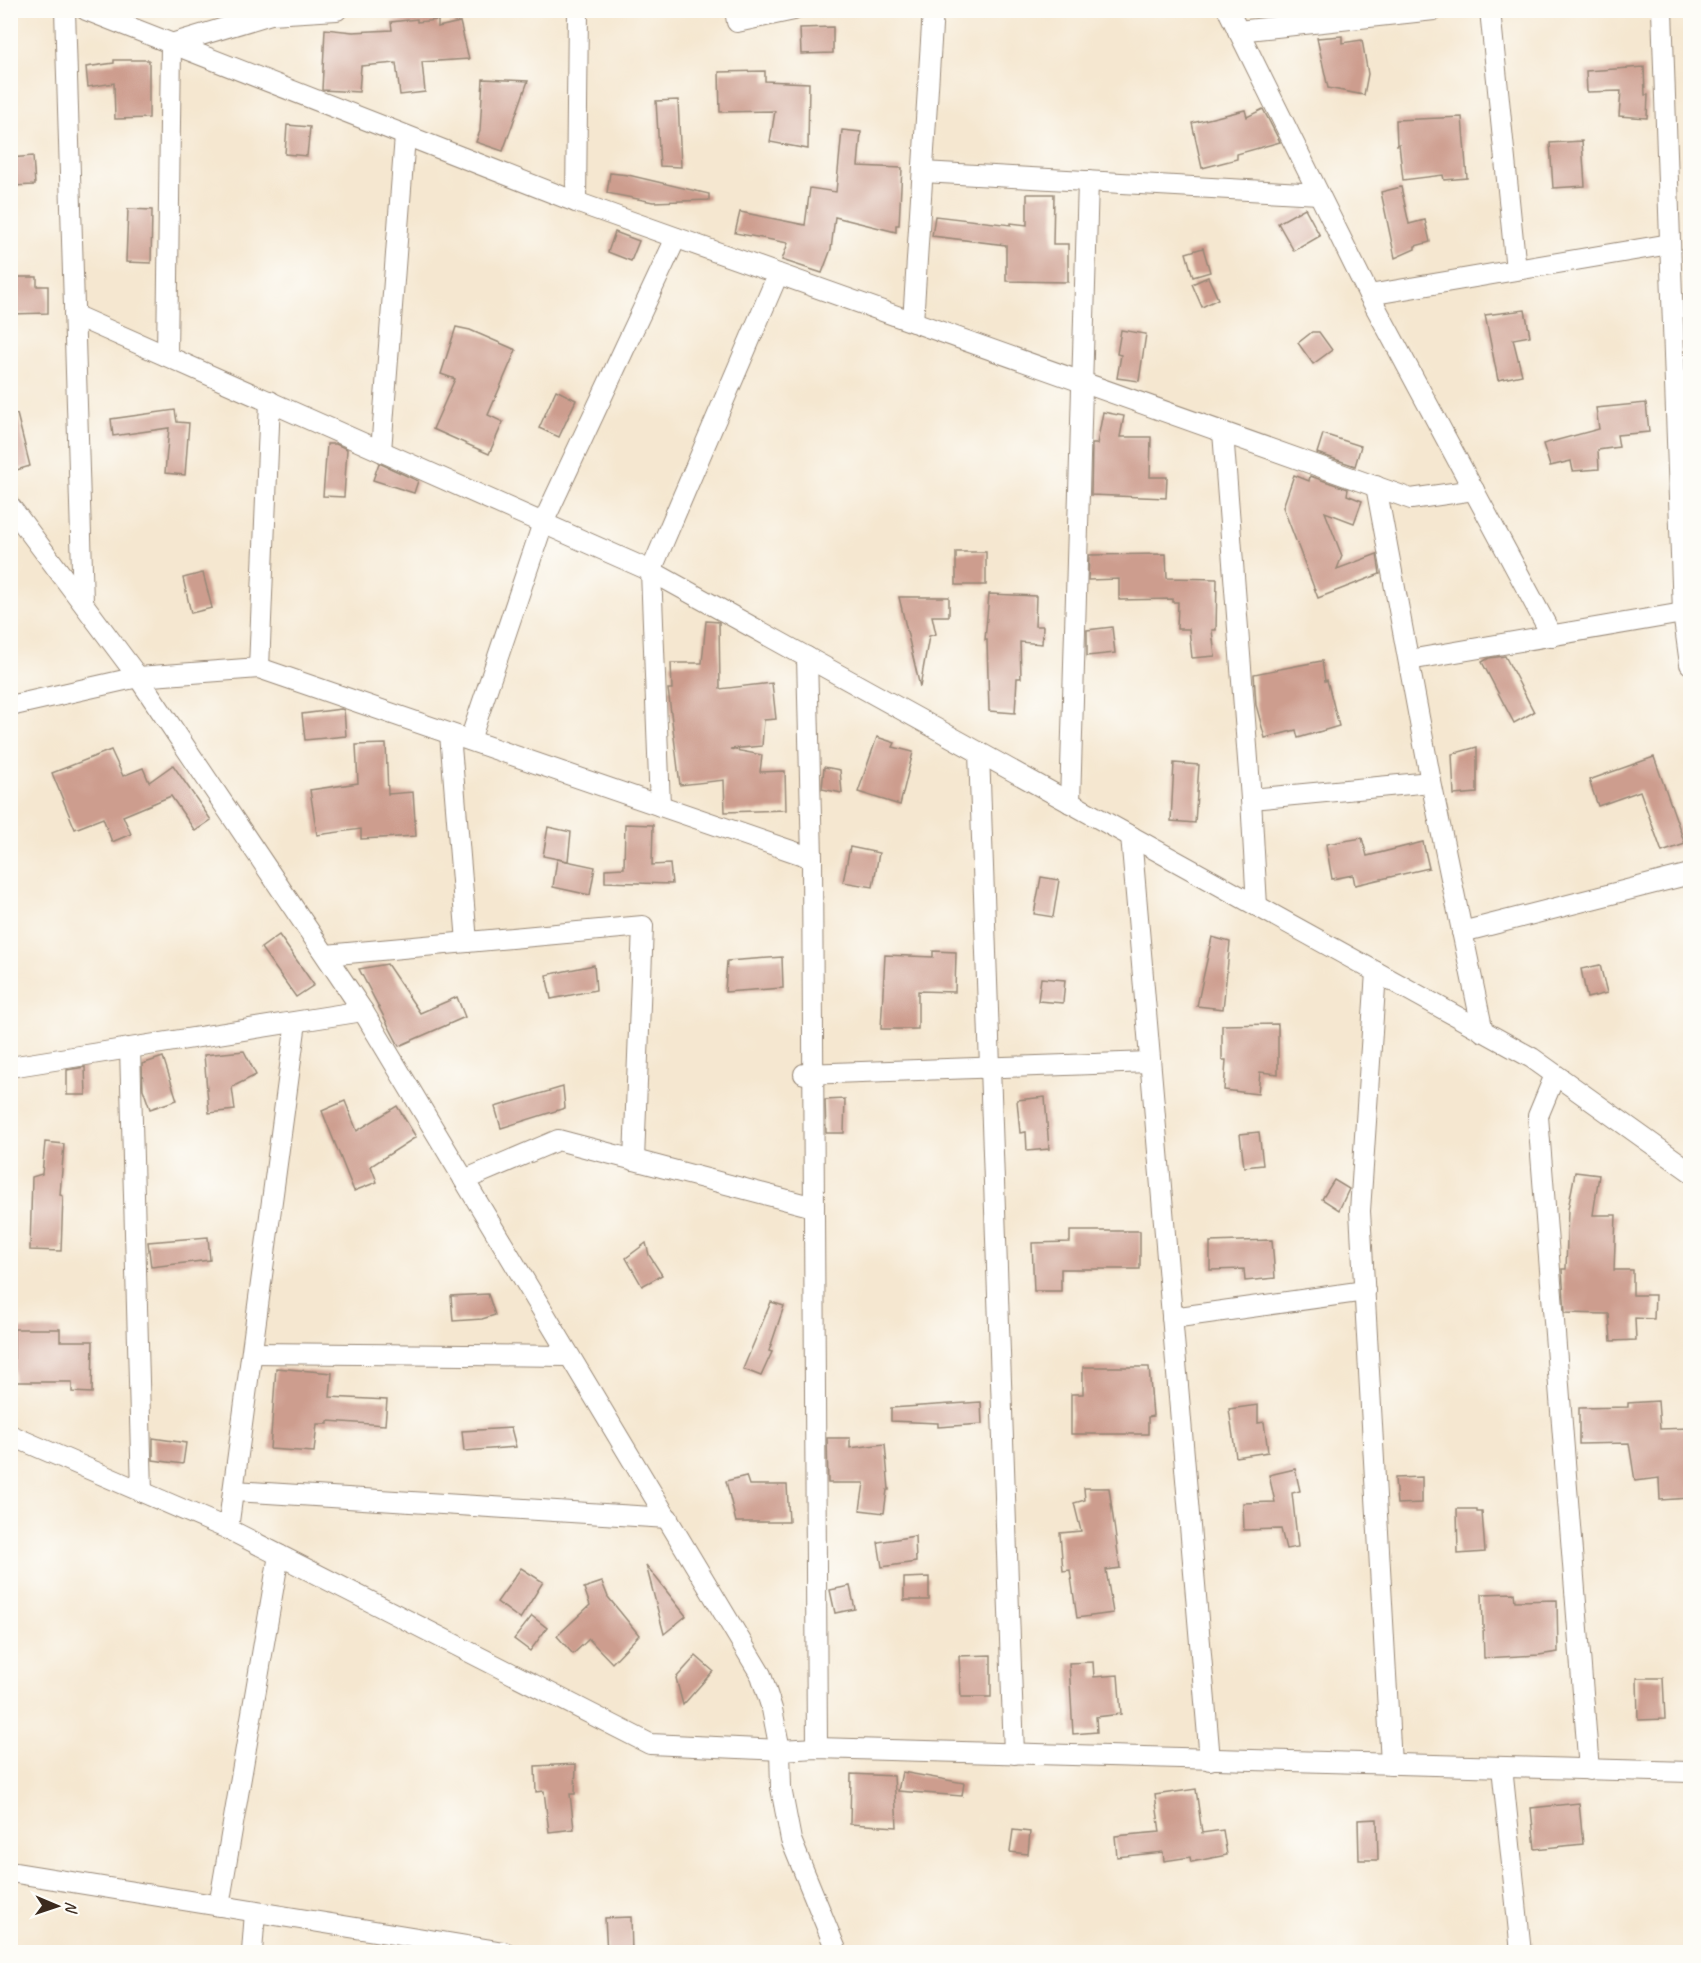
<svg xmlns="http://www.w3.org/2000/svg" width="1701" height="1963" viewBox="0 0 1701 1963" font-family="Caveat,sans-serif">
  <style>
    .building { fill: #cd9d8e }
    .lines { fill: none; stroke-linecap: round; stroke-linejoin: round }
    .street-casing { stroke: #988877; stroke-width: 22 }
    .street { stroke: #fff; stroke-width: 20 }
  </style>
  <rect width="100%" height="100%" fill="#fdfcf7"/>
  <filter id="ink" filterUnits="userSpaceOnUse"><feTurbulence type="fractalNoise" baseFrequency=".0167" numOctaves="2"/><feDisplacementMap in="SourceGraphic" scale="12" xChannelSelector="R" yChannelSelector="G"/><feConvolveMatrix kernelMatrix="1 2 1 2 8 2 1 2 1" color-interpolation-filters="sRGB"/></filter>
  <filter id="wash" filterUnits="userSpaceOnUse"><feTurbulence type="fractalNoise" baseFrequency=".008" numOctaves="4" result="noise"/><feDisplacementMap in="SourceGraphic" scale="24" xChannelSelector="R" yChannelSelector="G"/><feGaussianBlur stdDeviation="1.35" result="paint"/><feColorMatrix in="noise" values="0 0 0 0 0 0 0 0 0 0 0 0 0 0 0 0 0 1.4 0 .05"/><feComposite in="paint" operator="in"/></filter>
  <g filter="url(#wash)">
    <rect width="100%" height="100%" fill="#f5e7d0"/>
    <g id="blocks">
      <!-- building -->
      <g class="building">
        <polygon points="417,19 417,22 438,20 438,27 460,22 469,59 422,62 425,92 400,95 396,63 361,66 359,92 322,90 325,29 353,32 392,30 391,22"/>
        <polygon points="833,27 833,53 801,54 800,28"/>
        <polygon points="1342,36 1342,43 1362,40 1368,74 1364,95 1328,88 1317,38"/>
        <polygon points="114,60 149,60 149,118 115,119 114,83 88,87 86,67 114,63"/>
        <polygon points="1644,67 1645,95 1648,95 1647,118 1619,116 1621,91 1587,92 1586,71"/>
        <polygon points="765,71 765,81 809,83 808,149 770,142 775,111 720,112 719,72"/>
        <polygon points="483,79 528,81 503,151 476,142 480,131"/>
        <polygon points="678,100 681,167 660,166 656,101"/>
        <polygon points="1263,109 1280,142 1237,154 1237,159 1202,168 1192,123 1245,110 1247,117"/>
        <polygon points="1462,117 1467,178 1444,180 1443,175 1403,180 1399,144 1397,145 1396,120"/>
        <polygon points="287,125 310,127 307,156 285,154"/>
        <polygon points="842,130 861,132 858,166 902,168 899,225 896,225 896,232 835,217 831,249 822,273 782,260 788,243 735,233 740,212 805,225 810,188 836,192"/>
        <polygon points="1582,141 1585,186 1553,188 1550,143"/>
        <polygon points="33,156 35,185 10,186 10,158"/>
        <polygon points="610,173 628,175 709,194 709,200 653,202 607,193"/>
        <polygon points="1401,187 1409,224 1425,220 1430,242 1415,246 1415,249 1395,258 1381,192"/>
        <polygon points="1027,194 1054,194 1053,244 1068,244 1068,282 1006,281 1006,245 932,236 935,216 1011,225 1011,223 1027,225"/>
        <polygon points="1305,208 1320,236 1294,251 1278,223"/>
        <polygon points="128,209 152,210 151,263 126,262"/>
        <polygon points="615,232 639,241 631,261 608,252"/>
        <polygon points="1203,248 1210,272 1193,277 1186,253"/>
        <polygon points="10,277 37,277 37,286 48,286 48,313 10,314"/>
        <polygon points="1208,277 1218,299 1202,307 1192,284"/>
        <polygon points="1525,310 1530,336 1513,339 1522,375 1498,380 1485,315"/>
        <polygon points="456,327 470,330 516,350 488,415 503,422 489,454 433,429 455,379 441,374"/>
        <polygon points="1121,330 1146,334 1139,381 1117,378 1121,355 1117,354"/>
        <polygon points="1312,332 1319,332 1332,350 1313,364 1298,343"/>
        <polygon points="556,390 576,400 559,437 539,428"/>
        <polygon points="1646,403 1649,432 1617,435 1619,447 1598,450 1599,469 1573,471 1571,461 1550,466 1543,444 1599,429 1596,408"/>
        <polygon points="175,410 177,422 189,423 185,475 165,473 169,428 113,436 111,419"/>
        <polygon points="1103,412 1124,416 1120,437 1151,437 1150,477 1167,477 1166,498 1091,495 1092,444 1097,444"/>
        <polygon points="17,414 30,466 10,472 10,415"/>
        <polygon points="1323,434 1361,446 1355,466 1317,453"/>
        <polygon points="327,444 336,444 347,449 344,497 323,496"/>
        <polygon points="379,463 418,481 414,493 373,480"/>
        <polygon points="1294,475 1309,481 1310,476 1348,489 1347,495 1362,501 1354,523 1325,512 1342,556 1337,569 1377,554 1380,574 1318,598 1283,507"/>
        <rect x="956" y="552" width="30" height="33"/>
        <polygon points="1166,554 1167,578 1217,579 1216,630 1212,630 1215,656 1192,658 1189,629 1177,629 1178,602 1172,602 1172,599 1119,600 1119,579 1088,580 1089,555"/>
        <polygon points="203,573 212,608 191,613 183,578"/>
        <polygon points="989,594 1036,596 1035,626 1043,626 1042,644 1020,642 1021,678 1017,678 1015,713 989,711 987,640 985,640"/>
        <polygon points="899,597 949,597 949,616 932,616 936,634 929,636 920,687"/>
        <polygon points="706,621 719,622 720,689 772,683 776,719 764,720 762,746 730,749 762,755 760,772 785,771 786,810 725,812 724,780 680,785 668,689 672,689 671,663 702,663"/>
        <polygon points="1112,627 1115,653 1087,656 1087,630"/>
        <polygon points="1505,656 1534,712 1514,723 1482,662 1489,658"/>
        <polygon points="1322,661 1325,681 1327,680 1339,726 1298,738 1296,730 1265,738 1256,705 1254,674"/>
        <polygon points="341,709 344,710 346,736 305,740 302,714"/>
        <polygon points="877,737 895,743 893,747 913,752 900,805 858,792"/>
        <polygon points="386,744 388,794 413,792 416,836 361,839 361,829 317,835 310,790 358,783 356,745"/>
        <polygon points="1477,747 1477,793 1454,795 1452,754"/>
        <polygon points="111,750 123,776 143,768 149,782 173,765 211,820 195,831 171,796 123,816 131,834 112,842 103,818 75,829 52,773"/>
        <polygon points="1654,757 1685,844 1662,852 1640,791 1598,806 1589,780"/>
        <polygon points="1174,763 1199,765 1195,823 1171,821"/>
        <polygon points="824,767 840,770 842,793 822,789"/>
        <polygon points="625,824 653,825 652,865 670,864 672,884 605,882 605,869 624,868"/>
        <polygon points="548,827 571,832 568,861 543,856"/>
        <polygon points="1362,838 1367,856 1423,842 1429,868 1355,885 1353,875 1332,879 1326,844"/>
        <polygon points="850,847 879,853 873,887 843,882"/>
        <polygon points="557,859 595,867 590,895 553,887"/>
        <polygon points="1041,877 1059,880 1053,917 1034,914"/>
        <polygon points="279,935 314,985 296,997 261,948"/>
        <polygon points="1212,937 1230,942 1223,1009 1197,1006"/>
        <polygon points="933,951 956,952 955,992 918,991 918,1029 881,1029 885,955 933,957"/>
        <polygon points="782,957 783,988 725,992 727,961"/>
        <polygon points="387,964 420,1013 457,997 465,1017 399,1046 359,969"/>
        <polygon points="594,965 596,990 551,999 546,975"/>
        <polygon points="1600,965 1607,993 1587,998 1581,969"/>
        <polygon points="1041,978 1065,980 1063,1003 1038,1001"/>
        <polygon points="1278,1024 1278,1074 1260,1072 1258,1094 1224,1090 1226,1060 1222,1060 1222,1025"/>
        <polygon points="244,1051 256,1075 232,1087 235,1110 209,1113 204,1055"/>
        <polygon points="163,1057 177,1100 150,1109 143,1089 142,1064"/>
        <polygon points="85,1067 86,1095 67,1095 67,1070"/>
        <polygon points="563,1087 565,1108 501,1128 495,1107"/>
        <polygon points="1045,1097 1049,1149 1027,1151 1026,1132 1020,1133 1017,1100"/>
        <polygon points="845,1099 844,1133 826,1133 825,1100"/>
        <polygon points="345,1101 357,1131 397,1106 416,1137 371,1166 377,1182 354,1191 322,1111"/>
        <polygon points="1259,1132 1263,1165 1244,1167 1240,1134"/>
        <polygon points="45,1142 64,1144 60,1195 63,1196 61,1251 30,1250 32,1177 42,1174"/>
        <polygon points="1575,1172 1599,1175 1593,1215 1616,1215 1614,1270 1633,1270 1633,1295 1655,1295 1654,1319 1635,1318 1636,1340 1611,1341 1609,1314 1565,1313 1562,1269 1566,1269 1568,1209"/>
        <polygon points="1334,1180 1349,1189 1339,1210 1322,1199"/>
        <polygon points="1070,1231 1140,1231 1140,1269 1061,1269 1061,1291 1034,1291 1032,1243 1070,1242"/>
        <polygon points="208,1237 210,1260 151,1267 148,1242"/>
        <polygon points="1272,1240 1275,1278 1245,1281 1244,1269 1210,1270 1210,1242"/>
        <polygon points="646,1243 649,1255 662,1275 642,1286 626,1258"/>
        <polygon points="488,1294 495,1315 482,1319 453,1321 451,1296"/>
        <polygon points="771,1302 784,1306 769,1351 772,1352 761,1376 743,1369"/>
        <polygon points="14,1329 60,1329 60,1341 93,1341 92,1393 72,1392 72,1382 14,1382"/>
        <polygon points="1083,1367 1149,1367 1153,1416 1148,1417 1148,1434 1071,1434 1071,1394 1083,1394"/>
        <polygon points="276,1368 332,1373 330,1397 387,1400 385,1425 328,1421 328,1424 317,1424 314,1452 270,1449"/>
        <polygon points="1658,1401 1660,1429 1690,1428 1690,1498 1660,1500 1659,1478 1635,1481 1629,1443 1579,1444 1579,1408 1628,1407 1628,1403"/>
        <polygon points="981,1402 982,1424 938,1427 938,1423 891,1421 891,1408"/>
        <polygon points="1258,1405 1258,1423 1264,1422 1268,1452 1236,1457 1229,1409"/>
        <polygon points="511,1428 516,1447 464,1451 462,1431"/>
        <polygon points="153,1438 186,1443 183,1464 153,1460"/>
        <polygon points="827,1438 850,1438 850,1448 885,1444 889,1490 887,1490 884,1513 860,1510 864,1483 828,1483"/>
        <polygon points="1295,1469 1300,1491 1292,1493 1298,1547 1286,1549 1281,1529 1244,1530 1243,1503 1275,1502 1269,1475"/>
        <polygon points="746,1476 749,1485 787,1485 789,1522 736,1522 726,1481"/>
        <polygon points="1422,1477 1422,1503 1397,1504 1395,1478"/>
        <polygon points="1084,1488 1109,1488 1120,1568 1106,1570 1113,1613 1077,1618 1070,1570 1063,1571 1060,1533 1081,1531 1074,1503 1085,1500"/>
        <polygon points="1457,1509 1477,1509 1477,1512 1482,1512 1485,1552 1458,1554"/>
        <polygon points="915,1536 916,1562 882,1567 878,1542"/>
        <polygon points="646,1565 686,1616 664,1634"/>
        <polygon points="521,1568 543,1582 520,1619 497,1602"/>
        <polygon points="929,1577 929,1600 904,1600 904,1578"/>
        <polygon points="602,1582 608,1597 639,1635 612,1663 589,1639 573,1654 557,1636 590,1605 584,1588"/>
        <polygon points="850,1586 855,1609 835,1613 830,1590"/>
        <polygon points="1514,1593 1515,1601 1557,1600 1558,1652 1539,1655 1484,1658 1482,1594"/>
        <polygon points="532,1616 547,1628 530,1651 514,1639"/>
        <polygon points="991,1655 991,1697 961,1697 959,1656"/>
        <polygon points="696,1656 713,1671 683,1705 676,1678"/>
        <polygon points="1093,1662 1094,1677 1118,1675 1121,1714 1096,1717 1097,1732 1073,1734 1069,1663"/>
        <polygon points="1637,1678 1663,1678 1665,1719 1638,1720"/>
        <polygon points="576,1764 575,1794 570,1794 574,1829 549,1832 544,1791 536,1792 535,1766"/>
        <polygon points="902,1772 964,1783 962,1796 898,1791"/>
        <polygon points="851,1774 894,1776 897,1827 850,1824"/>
        <polygon points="1196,1789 1202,1833 1223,1830 1227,1855 1191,1862 1190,1857 1164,1861 1163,1852 1117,1857 1115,1836 1160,1832 1155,1795"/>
        <polygon points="1579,1803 1583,1844 1535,1849 1531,1808"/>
        <polygon points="1377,1819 1378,1860 1359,1860 1358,1820"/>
        <polygon points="1013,1830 1030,1832 1028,1854 1010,1852"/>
        <polygon points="631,1917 632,1953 607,1953 605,1918"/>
      </g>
    </g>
  </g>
  <g filter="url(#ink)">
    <use href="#blocks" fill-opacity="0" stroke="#988877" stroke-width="1.5"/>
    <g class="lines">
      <!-- street casing -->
      <g class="street-casing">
        <g id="street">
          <polyline points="65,10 83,602"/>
          <polyline points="86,10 576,202 1411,499 1474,490"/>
          <polyline points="735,10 737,22 794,10"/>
          <polyline points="1228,10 1369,295 1552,636"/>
          <polyline points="1490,10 1516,270"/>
          <polyline points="1662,10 1683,613 1690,664"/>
          <polyline points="1238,31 1434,10"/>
          <polyline points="923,172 1319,194"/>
          <polyline points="576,202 578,10"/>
          <polyline points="1369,295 1670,244"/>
          <polyline points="74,315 651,571 1532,1058 1690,1171"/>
          <polyline points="913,322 933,10"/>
          <polyline points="167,356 171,44 271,14 337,10"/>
          <polyline points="1223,432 1251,799 1257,906"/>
          <polyline points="381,451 405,136"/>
          <polyline points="1376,486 1431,782 1483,1032"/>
          <polyline points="10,506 138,677 363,1011 761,1675 772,1709 780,1750 781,1788 791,1840 837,1952"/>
          <polyline points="807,657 812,858 817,1748"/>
          <polyline points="1409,660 1683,613 1690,614"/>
          <polyline points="259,668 270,401"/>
          <polyline points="10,706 138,677 259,668 812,858"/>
          <polyline points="450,734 467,942"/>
          <polyline points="470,740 543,523 676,238"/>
          <polyline points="979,752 1014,1754"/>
          <polyline points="1251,799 1431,782"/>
          <polyline points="1070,803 1088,181"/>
          <polyline points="660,806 651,571 778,274"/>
          <polyline points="1131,836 1210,1760"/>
          <polyline points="1462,932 1690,874"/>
          <polyline points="326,955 643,926 634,1160"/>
          <polyline points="1376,972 1360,1211 1391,1764"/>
          <polyline points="130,1048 142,1492"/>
          <polyline points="10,1067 363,1011"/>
          <polyline points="804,1074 1150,1062"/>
          <polyline points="1555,1075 1538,1116 1589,1770"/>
          <polyline points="464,1180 558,1140 814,1207"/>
          <polyline points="1172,1318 1365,1291"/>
          <polyline points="252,1353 568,1356"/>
          <polyline points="10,1435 228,1529 650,1744 780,1750 817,1748 1690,1772"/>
          <polyline points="234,1491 668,1518"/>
          <polyline points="228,1529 296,1022"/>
          <polyline points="1502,1767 1521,1952"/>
          <polyline points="10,1872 504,1952"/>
          <polyline points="219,1906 279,1555"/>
          <polyline points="252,1952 255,1912"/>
        </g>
      </g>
      <!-- street -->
      <use href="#street" class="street"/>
    </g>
  </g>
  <!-- margin -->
  <rect width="1701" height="1963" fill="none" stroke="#fdfcf7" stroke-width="36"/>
  <!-- north arrow -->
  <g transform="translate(57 1906) rotate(92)" stroke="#fdfcf7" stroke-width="4.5" paint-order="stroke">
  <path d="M0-4.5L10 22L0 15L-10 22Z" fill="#3b2a1e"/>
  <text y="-9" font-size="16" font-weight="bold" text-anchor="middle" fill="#3b2a1e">N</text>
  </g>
</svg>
